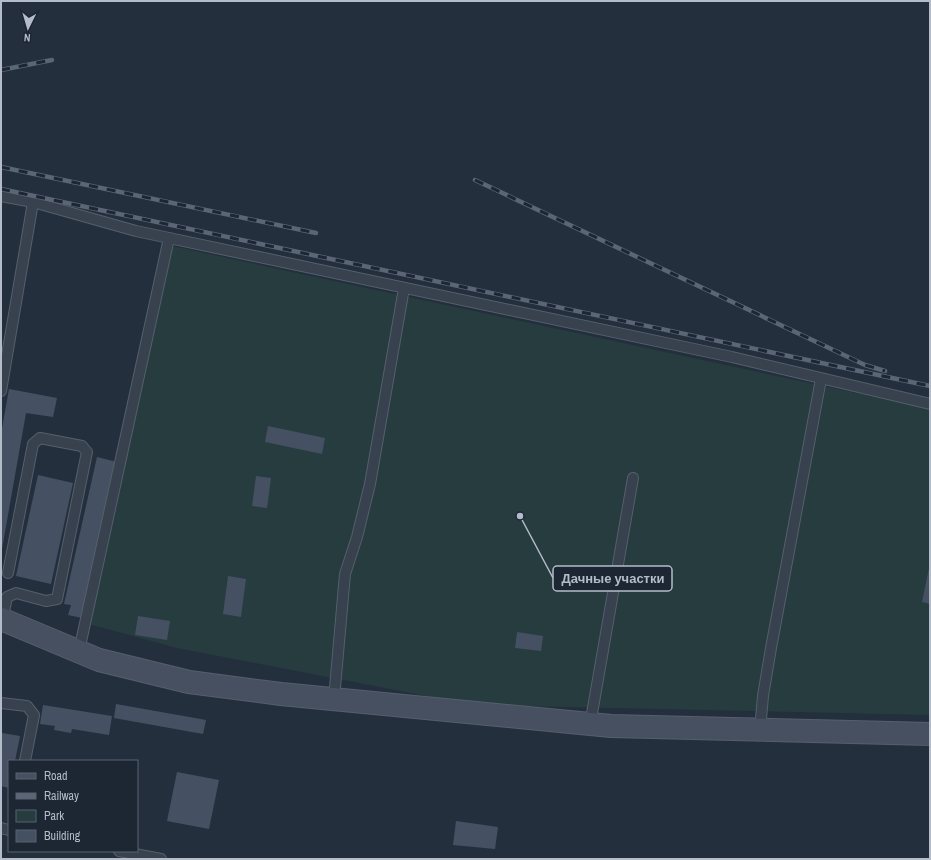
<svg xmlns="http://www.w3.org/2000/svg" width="931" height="860" viewBox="0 0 931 860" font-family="'Archivo Narrow',sans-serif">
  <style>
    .green { fill: #263c3f }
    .building { fill: #455162 }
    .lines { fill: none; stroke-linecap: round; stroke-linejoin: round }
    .lane-casing { stroke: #565f6c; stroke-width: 12 }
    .secondary-casing { stroke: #565f6c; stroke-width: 24 }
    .lane { stroke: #38414e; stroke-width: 10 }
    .secondary { stroke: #465061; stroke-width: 22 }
    .rail-casing { stroke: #5a6575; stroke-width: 4.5 }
    .rail { stroke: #1d2633; stroke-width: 3; stroke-dasharray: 9; stroke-linecap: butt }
    .leader { fill: none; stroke: #b4bcc9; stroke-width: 1.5 }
    .callout-dot { fill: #b4bcc9; stroke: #1d2633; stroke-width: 1.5 }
    .callout { fill: #1d2633; stroke: #b4bcc9; stroke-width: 1.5 }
    .callout-label { font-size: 13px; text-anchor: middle; font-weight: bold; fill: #b4bcc9 }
  </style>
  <rect width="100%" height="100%" fill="#242f3e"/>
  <!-- green -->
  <polygon class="green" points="172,246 930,409 930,715 473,705 177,648 85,623"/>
  <!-- building -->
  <g class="building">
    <polygon points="9,389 57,398 53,417 26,413 2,549 1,434"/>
    <polygon points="268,426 325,438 322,454 265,442"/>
    <polygon points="97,457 117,462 82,618 68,615 71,605 64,604"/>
    <polygon points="38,475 73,483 51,584 16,576"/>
    <polygon points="256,476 271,478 267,508 252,506"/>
    <polygon points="929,568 930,568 930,604 922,602"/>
    <polygon points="228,576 246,579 241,617 223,614"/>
    <polygon points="138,616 170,621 167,640 135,635"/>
    <polygon points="517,632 543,636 541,651 515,648"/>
    <polygon points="116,704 206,720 203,734 114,718"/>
    <polygon points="43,705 112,716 109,735 72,729 71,733 54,730 55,726 40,724"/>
    <polygon points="2,733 20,736 15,761 9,761 9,788 1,786"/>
    <polygon points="177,772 219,780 209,829 167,821"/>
    <polygon points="456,821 498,827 495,849 453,845"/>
  </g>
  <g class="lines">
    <!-- lane casing -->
    <g class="lane-casing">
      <g id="lane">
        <polyline points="1,196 33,202 136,231 732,357 930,404"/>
        <polyline points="1,391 33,202"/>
        <polyline points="2,621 7,597 16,593 46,601 57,599 87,452 82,446 40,438 33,444 8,573"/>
        <polyline points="79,651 169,238"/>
        <polyline points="334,699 345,574 357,537 370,484 404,288"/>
        <polyline points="1,703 27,706 34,715 25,761"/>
        <polyline points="590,725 633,478"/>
        <polyline points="760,730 763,696 771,648 821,379"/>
        <polyline points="1,828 9,830"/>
        <polyline points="119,851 161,859"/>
      </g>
    </g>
    <!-- secondary casing -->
    <g class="secondary-casing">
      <polyline id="secondary" points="1,619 99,660 189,682 281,694 611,726 930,734"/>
    </g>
    <!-- lane -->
    <use href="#lane" class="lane"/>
    <!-- secondary -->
    <use href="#secondary" class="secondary"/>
    <!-- rail casing -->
    <g class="rail-casing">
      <g id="rail">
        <polyline points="1,70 52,60"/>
        <polyline points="1,167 316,233"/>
        <polyline points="475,180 865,365 885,371"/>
        <polyline points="1,189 930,386"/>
      </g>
    </g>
    <!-- rail -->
    <use href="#rail" class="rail"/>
  </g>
  <!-- callouts -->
  <path class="leader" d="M520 516L553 578"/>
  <circle class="callout-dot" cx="520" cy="516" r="4"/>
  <rect class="callout" x="553" y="566" width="119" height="25" rx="4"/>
  <g class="callout-label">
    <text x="613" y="583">Дачные участки</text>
  </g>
  <!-- border -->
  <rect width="931" height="860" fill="none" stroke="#b4bcc9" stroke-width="4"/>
  <!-- legend -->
  <rect x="8" y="760" width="130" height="92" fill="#1d2633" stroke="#59626f"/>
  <rect x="16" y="773" width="20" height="6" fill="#465061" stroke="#59626f"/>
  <text x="44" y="780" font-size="12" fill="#b4bcc9">Road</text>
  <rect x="16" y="793" width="20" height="6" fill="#5a6575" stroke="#59626f"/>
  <text x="44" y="800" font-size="12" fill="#b4bcc9">Railway</text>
  <rect x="16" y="810" width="20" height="12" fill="#263c3f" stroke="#59626f"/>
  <text x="44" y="820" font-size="12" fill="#b4bcc9">Park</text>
  <rect x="16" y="830" width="20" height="12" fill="#455162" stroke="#59626f"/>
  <text x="44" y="840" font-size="12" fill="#b4bcc9">Building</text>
  <!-- north arrow -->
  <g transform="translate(28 28) rotate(185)" stroke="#1d2633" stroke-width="3" paint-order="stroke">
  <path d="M0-3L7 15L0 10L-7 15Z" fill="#b4bcc9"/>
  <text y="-6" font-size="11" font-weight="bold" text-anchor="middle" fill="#b4bcc9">N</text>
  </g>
</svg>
